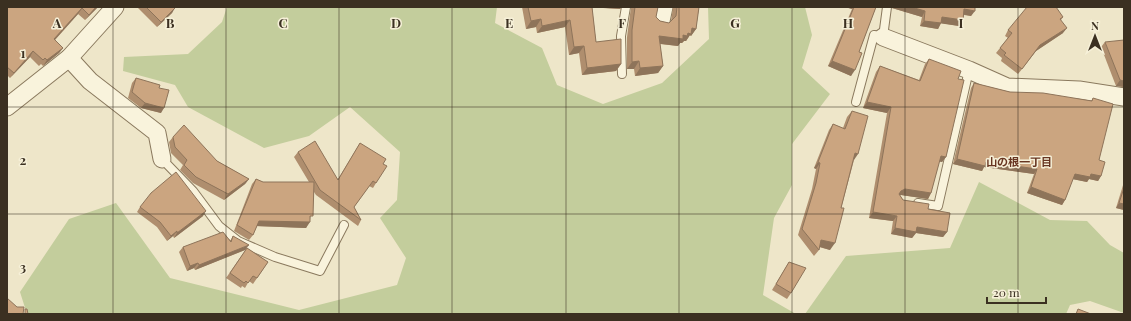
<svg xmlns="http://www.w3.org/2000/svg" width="1131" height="321" viewBox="0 0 1131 321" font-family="'Playfair Display','Noto Sans JP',serif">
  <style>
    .green { fill: #c3cd9c }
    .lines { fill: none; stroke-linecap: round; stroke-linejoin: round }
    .service-casing { stroke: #8a795e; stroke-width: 10 }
    .minor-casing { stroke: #8a795e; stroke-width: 19 }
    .service { stroke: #f9f3dc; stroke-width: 8 }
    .minor { stroke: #f9f3dc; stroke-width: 17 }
    .wall { fill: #af8e6e }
    .shaded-wall { fill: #8e745a }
    .building { fill: #cba580; stroke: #8e745a }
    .grid { fill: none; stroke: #3b3021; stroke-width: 1; stroke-opacity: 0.55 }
    .labels { text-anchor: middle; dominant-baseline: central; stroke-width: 3; stroke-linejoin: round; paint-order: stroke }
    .neighbourhood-label { font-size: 11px; font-weight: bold; fill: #673521; stroke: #f6f0d8 }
    .grid-label { font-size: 13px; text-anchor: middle; font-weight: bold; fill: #3b3021; stroke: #f6f0d8; stroke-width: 3; stroke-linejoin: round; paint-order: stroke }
  </style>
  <rect width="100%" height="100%" fill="#eee6c9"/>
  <!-- green -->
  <g class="green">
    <polygon points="227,7 497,7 495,23 542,48 557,85 603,104 662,83 709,39 708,7 805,7 812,35 802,68 830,94 792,144 792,185 774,218 763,295 796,314 27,314 20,292 69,219 116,203 170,278 299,310 397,285 406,258 380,218 397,200 400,152 350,107 309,136 264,148 188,107 175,85 123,71 124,57 188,54 222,22"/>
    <polygon points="979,182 1050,220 1087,221 1110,245 1124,253 1124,313 1090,301 1070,305 1066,314 805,314 846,256 950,248"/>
  </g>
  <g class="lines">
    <!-- service casing -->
    <g class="service-casing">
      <g id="service">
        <polyline points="622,74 621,36 626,7"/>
        <polyline points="856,102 874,35 883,37 887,7"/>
        <polyline points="162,159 193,191 219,226 238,241 275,257 320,271 344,225"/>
        <polyline points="918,203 938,206 969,70"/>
      </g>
    </g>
    <!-- minor casing -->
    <g class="minor-casing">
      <g id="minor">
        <polyline points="661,21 664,7"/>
        <polyline points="883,37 969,70 1007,87 1079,90 1124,97"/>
        <polyline points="69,58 90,81 157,133 162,159"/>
        <polyline points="7,107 69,58 115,7"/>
      </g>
    </g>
    <!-- service -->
    <use href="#service" class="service"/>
    <!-- minor -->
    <use href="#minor" class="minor"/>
  </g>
  <!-- wall -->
  <g class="wall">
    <polygon points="7,7 98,7 85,20 78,14 55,40 63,48 59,53 43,66 41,64 39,66 30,57 10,78 7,75"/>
    <polygon points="137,7 174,7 172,13 157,27"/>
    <polygon points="522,7 622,7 620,9 592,7 596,42 621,64 616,71 582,75 579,53 569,55 565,27 537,33 536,27 526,29"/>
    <polygon points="631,7 658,7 656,17 660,21 669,23 671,21 673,7 699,7 696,29 691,36 690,35 686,41 684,41 682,43 680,43 678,46 660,44 663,66 658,73 635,76 634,69 627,69 627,37"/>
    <polygon points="845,7 876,7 859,52 851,76 828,66 852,9"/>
    <polygon points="892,7 975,7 971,16 964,15 963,20 959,26 941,23 938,29 920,26 922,17 892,8"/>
    <polygon points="1063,17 1061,20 1063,33 1036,51 1018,74 1001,61 1002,58 996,53 1008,38 1005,36 1008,30"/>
    <polygon points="1105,42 1124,87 1116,86 1101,47"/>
    <polygon points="929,59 958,79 946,157 942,162 939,161 931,193 928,199 901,195 900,195 903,200 928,209 947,232 943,237 916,233 912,238 891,234 893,221 869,218 887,113 863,108 876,72 880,66 919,80 925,64"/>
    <polygon points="136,78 159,88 161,113 141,108 128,98 132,83"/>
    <polygon points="974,83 1010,92 1091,101 1093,98 1099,160 1101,176 1098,181 1089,179 1087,182 1073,179 1065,200 1062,205 1027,193 1034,174 984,167 982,171 953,164 971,88"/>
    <polygon points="852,111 854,160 830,250 819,247 819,250 814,256 798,235 812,189 816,169 814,168 829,130 833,124 843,128 847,117"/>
    <polygon points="173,137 217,161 249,179 245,184 224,200 193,183 180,170 183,165 171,153 169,142"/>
    <polygon points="360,143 383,164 376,183 373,188 369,186 354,207 361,220 358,226 316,195 314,192 310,220 306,228 257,226 253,235 249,240 234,231 252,184 256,179 263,182 309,182 294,157 298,152 338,179"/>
    <polygon points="1124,182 1124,210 1116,208"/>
    <polygon points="140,207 203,216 174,238 173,236 167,241 157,227 137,212"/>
    <polygon points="233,236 245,250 195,270 194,268 187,271 179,252 183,247 230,241"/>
    <polygon points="247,248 268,262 253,284 249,281 245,288 242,286 241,288 226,278"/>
    <polygon points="789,262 791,293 787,299 772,290"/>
  </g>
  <!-- shaded-wall -->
  <g class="shaded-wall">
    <polygon points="96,7 98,7 85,20 89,15"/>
    <polygon points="586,7 622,7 620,9"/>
    <polygon points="845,7 854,7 852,9"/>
    <polygon points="893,7 911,7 925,11 922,17 892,8"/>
    <polygon points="82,8 78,14 51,44 54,39"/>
    <polygon points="175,8 172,13 157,27 161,22"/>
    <polygon points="964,9 975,11 971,16 961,14"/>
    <polygon points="942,17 963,20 959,26 938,23"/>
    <polygon points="541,19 536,27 526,29 531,21"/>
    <polygon points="570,20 565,27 537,33 542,26"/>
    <polygon points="924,21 941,23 938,29 920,26"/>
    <polygon points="692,28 696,29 691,36 690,35 686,41 684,41 682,43 680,43 678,46 654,43 659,36 683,35"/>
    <polygon points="1067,28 1063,33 1036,51 1018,74 1040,45"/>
    <polygon points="584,46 579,53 569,55 574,47"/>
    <polygon points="63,48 59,53 43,66 47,60"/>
    <polygon points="33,51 30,57 10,78 14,73"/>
    <polygon points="639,61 634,69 627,69 632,62"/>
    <polygon points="832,61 855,70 851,76 828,66"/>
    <polygon points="621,64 616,71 582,75 587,68"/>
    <polygon points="663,66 658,73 635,76 640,68"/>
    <polygon points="1120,80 1124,81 1124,87 1116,86"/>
    <polygon points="867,102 891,107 887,113 863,108"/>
    <polygon points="145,103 164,108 161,113 141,108"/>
    <polygon points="855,153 858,154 854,160 851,159"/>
    <polygon points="941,156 946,157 942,162 937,161"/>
    <polygon points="957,159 986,162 1037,169 1034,174 984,167 982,171 953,164"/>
    <polygon points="818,162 820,163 816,169 814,168"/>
    <polygon points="1075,174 1091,174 1101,176 1098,181 1089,179 1087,182 1072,179"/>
    <polygon points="249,179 245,184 224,200 228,194"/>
    <polygon points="1031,187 1065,200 1062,205 1027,193"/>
    <polygon points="905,189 931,193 928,199 901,195 897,196 901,191"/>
    <polygon points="1119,203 1124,204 1124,210 1116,208"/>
    <polygon points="206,211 203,216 174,238 177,233"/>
    <polygon points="873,212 897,216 893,221 869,218"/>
    <polygon points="259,221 310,222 306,228 255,226"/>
    <polygon points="917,227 947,232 943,237 916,233 912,238 891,234 895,228"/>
    <polygon points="177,231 173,236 167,241 171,236"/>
    <polygon points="821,240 835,243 830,250 817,246"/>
    <polygon points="249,245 245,250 195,270 199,265"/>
    <polygon points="198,263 194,268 187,271 190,266"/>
  </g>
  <!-- building -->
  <g class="building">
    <polygon points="7,7 96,7 89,15 82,8 54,39 63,48 47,60 45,58 43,60 33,51 14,73 7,67"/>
    <polygon points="146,7 174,7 175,8 161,22"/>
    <polygon points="528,7 592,7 596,42 621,39 621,64 587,68 584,46 574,47 570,20 542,26 541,19 531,21"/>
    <polygon points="635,7 658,7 656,17 660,21 669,23 676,16 677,7 699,7 696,29 692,28 691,34 688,33 687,36 683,35 683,39 659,36 663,66 640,68 639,61 632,62 632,30"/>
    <polygon points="854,7 876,7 859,52 862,53 855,70 832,61"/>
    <polygon points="911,7 975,7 975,11 964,9 963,20 942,17 941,23 924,21 925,11"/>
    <polygon points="1027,7 1056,7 1063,17 1060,19 1067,28 1040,45 1022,69 1004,55 1006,53 1000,48 1012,33 1008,30"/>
    <polygon points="1124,40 1124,81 1120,80 1105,42"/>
    <polygon points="929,59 961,71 958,79 964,80 946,157 941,156 931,193 905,189 901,191 899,194 903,200 929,204 928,209 950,213 947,232 917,227 916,232 895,228 897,216 873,212 891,107 867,102 880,66 920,81"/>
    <polygon points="136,78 160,85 159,88 169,90 164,108 145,103 132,92"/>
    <polygon points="974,83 1010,92 1043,93 1092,101 1093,98 1113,104 1099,160 1105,162 1101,176 1091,174 1090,177 1075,174 1065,200 1031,187 1037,169 986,162 985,166 957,159"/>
    <polygon points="852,111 868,116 858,154 855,153 841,208 844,208 835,243 821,240 819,250 802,229 816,183 820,163 818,162 833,124 845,129"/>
    <polygon points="184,125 217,161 249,179 228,194 196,177 184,165 187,160 175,147 173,137"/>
    <polygon points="315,141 338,180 360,143 386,159 383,164 387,166 376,183 373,181 354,207 361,220 320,190 298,152"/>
    <polygon points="176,172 206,211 177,233 177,231 171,236 160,222 140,207 151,193"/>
    <polygon points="256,179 263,182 314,182 313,216 310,216 310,222 259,221 253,235 237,225"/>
    <polygon points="1124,188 1124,204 1119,203"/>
    <polygon points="223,232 231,242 233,236 249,245 199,265 198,263 190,266 183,247"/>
    <polygon points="247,248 268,262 257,278 253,276 248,283 246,281 244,283 230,273"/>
    <polygon points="789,262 806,268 791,293 776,284"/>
    <polygon points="7,298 17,307 24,307 23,314 7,314"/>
    <polygon points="25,309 27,309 28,314 25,314"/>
    <polygon points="1078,309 1091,314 1076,314"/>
  </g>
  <!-- grid -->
  <path class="grid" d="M113,7V314M226,7V314M339,7V314M452,7V314M566,7V314M679,7V314M792,7V314M905,7V314M1018,7V314M7,107H1124M7,214H1124"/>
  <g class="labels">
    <!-- neighbourhood labels -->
    <g class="neighbourhood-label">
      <text x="1019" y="161">山の根一丁目</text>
    </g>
  </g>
  <g class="grid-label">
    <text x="57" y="28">A</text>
    <text x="170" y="28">B</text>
    <text x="283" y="28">C</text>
    <text x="396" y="28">D</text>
    <text x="509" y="28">E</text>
    <text x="622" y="28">F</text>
    <text x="735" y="28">G</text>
    <text x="848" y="28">H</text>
    <text x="961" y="28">I</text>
    <text x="23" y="58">1</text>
    <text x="23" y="165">2</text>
    <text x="23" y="272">3</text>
  </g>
  <!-- border -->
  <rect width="1131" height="321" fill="none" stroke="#3b3021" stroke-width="16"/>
  <!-- north arrow -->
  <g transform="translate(1095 36)" stroke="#f6f0d8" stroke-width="3" paint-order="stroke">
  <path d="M0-3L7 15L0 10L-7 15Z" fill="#3b3021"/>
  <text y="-6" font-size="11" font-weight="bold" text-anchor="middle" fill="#3b3021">N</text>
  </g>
  <!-- scale -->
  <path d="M987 297v6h59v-6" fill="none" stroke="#3b3021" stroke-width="2"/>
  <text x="993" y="297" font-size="12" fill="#3b3021" stroke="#f6f0d8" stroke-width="3" paint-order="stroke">20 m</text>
</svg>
